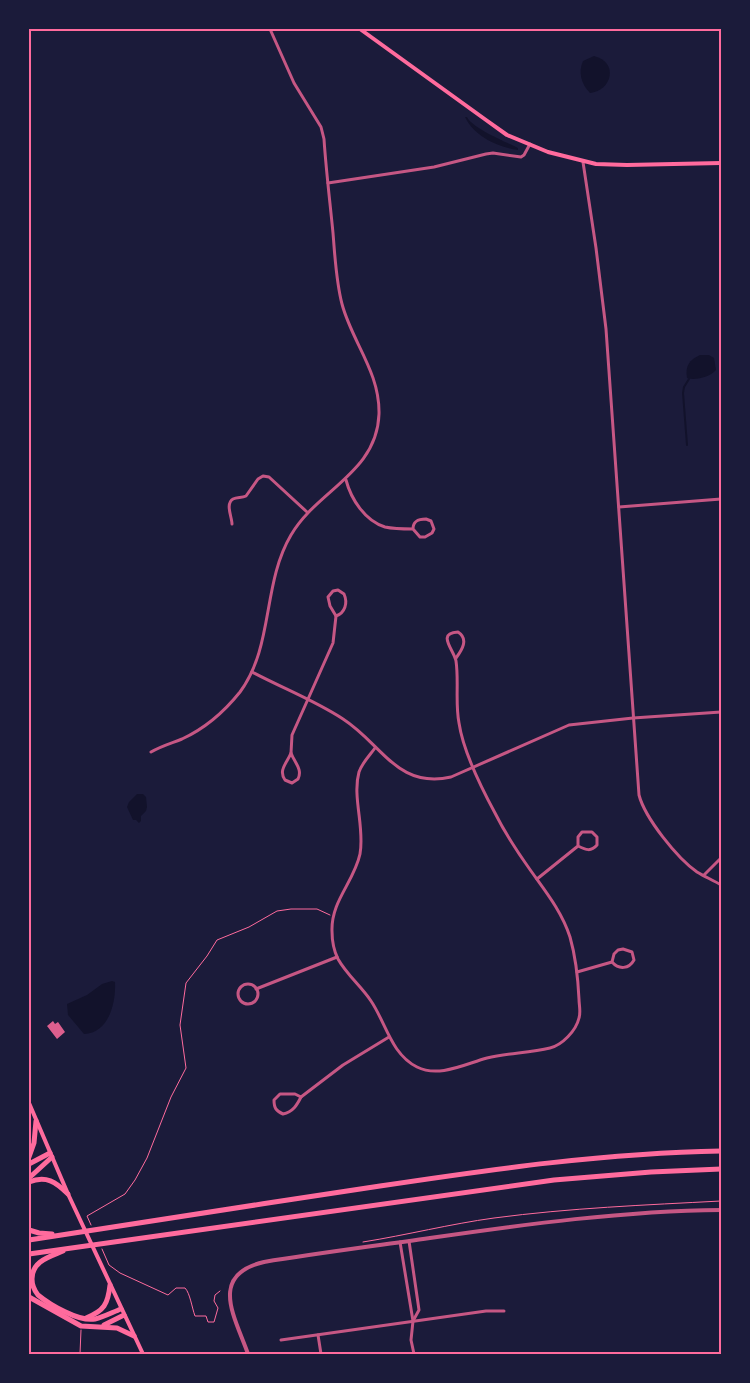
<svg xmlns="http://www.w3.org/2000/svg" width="750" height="1383" viewBox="0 0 750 1383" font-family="Rubik,sans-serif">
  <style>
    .water { fill: #12122b }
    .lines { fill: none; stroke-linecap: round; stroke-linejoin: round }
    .stream { stroke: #12122b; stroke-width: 2 }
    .building { fill: #dd5f8e }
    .path { stroke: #ff6b9d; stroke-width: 1 }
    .minor { stroke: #c65784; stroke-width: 3 }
    .tertiary { stroke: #c65784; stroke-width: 4 }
    .secondary { stroke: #ff6b9d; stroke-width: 4 }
    .motorway { stroke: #ff6b9d; stroke-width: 5 }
    .neatline { fill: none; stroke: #ff6b9d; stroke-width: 2 }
  </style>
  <rect width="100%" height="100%" fill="#1b1b3a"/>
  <!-- water -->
  <g class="water">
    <path d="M594,56C619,62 612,91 590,93C581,84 578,72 583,61Z"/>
    <path d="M465,117H467C472,128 506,142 518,148V150C497,147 474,136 465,117Z"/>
    <path d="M700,355H709L714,358L716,370C710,377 695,381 687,378C685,366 689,360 700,355Z"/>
    <polygon points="137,794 143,794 146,797 147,807 146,811 141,816 141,821 139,823 136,820 133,820 127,807 129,802"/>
    <path d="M112,981L115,982C116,1003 109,1033 84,1034L68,1015L67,1004L87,995L102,984Z"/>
  </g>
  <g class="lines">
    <!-- stream -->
    <polyline class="stream" points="687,445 683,393 684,387 689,379"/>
  </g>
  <!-- building -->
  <polygon class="building" points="53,1021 55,1024 58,1022 65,1032 57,1039 47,1026"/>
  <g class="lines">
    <!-- path -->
    <g class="path">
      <polyline points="91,1225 87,1216 125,1194 135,1180 147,1158 171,1097 186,1068 180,1025 186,983 207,956 217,940 249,927 277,911 291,909 317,909 330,915"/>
      <path d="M363,1242C407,1235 450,1224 494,1218C570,1208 645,1205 721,1201"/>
      <path d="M102,1249L109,1265L120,1273L168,1295L176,1288H185C190,1293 192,1308 195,1316H206L208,1322H214L218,1308L214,1301L215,1295L220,1291"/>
      <polyline points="80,1354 81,1330"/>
    </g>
    <!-- minor -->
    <g class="minor">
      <path d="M583,162L596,248L606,329L639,795C645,818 677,858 697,872C705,877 713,880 721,885"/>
      <polyline points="328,183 434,167 486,154 493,153 521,157 524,155 530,144"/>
      <path d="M346,480C351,499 365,521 385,527C394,529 403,529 413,529C413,521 418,519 426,519L431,521L434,529L432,533L425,537H420L413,529"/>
      <polyline points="619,507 721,499"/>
      <path d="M232,524C232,517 225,504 233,499C237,497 242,498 246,496L258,479L263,476L269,477L307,512"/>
      <path d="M338,590L344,594C348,603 345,613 336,616L330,606L328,597L333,591Z"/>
      <path d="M252,672C282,688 314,700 343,719C382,744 397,789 451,777L569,725L633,718L721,712"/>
      <path d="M375,748C370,755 362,763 359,772C352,797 365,828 360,854C354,882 331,901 332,931C332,940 334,951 338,959C347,975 361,986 371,1001C386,1023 391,1054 417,1067C439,1078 465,1064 487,1058C508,1053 529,1053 550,1048C562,1045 576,1031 579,1018C581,1012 579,1005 579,999C578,978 576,958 570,937C562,912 546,892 531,871C518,853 505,833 495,813C482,789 463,750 459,723C455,703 459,681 456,661C454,650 436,633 458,632C469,639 462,650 456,658"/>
      <path d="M151,752C161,746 172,743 182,739C206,728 224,712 240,692C274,646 262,584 291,535C317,490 377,473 379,414C380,372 352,342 342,304C336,281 335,257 333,233C330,202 326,170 324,139L321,127L294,83L270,29"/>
      <polyline points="291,753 292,735 333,643 336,616"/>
      <path d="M291,753C294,762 303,769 298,779L292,783L285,780C278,770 287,763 291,753Z"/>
      <polyline points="704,875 721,858"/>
      <path d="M537,879L578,846V837L582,832H592L597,837V845C591,852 586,850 578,846"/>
      <path d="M623,949L632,952L634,960C629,969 619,970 612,962L614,954L618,950Z"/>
      <polyline points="577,972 612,962"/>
      <circle cx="248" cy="994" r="10"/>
      <polyline points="256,989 337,957"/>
      <path d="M280,1094H295L301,1097C297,1105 293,1112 283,1114C276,1111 274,1108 274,1100Z"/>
      <polyline points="301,1097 343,1065 389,1037"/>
      <polyline points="409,1241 419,1310 413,1321"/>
      <polyline points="400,1242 413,1321 411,1340 414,1354"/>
      <polyline points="318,1335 321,1354"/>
      <polyline points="281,1340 486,1311 504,1311"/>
    </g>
    <!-- tertiary -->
    <path class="tertiary" d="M248,1354C235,1317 208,1275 264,1262C319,1253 375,1246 430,1238C527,1224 623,1211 721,1210"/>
    <!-- secondary -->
    <g class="secondary">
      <polyline points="360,29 486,120 507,135 548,152 596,164 627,165 721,163"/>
      <polyline points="29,1103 68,1194 143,1354"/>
    </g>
    <!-- motorway -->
    <g class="motorway">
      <polyline points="29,1157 34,1143 36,1121"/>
      <polyline points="29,1164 50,1153"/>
      <polyline points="29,1178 52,1157"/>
      <path d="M29,1182C46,1175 56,1182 68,1194"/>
      <polyline points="29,1230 39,1233 52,1234"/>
      <path d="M29,1240C146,1221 263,1204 380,1186C493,1169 606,1153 721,1151"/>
      <path d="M63,1251C49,1257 32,1261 32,1279C32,1286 34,1290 38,1295C50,1305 79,1322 95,1319C104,1317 113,1312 121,1309"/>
      <polyline points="29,1254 554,1180 651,1172 721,1169"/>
      <polyline points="29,1297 81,1326 117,1328 134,1336"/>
      <path d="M86,1318C104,1311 108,1304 110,1285"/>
      <polyline points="104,1325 124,1315"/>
    </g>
  </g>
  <!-- border -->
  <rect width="750" height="1383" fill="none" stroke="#1b1b3a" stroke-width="60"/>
  <rect x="30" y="30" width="690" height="1323" class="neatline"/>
</svg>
